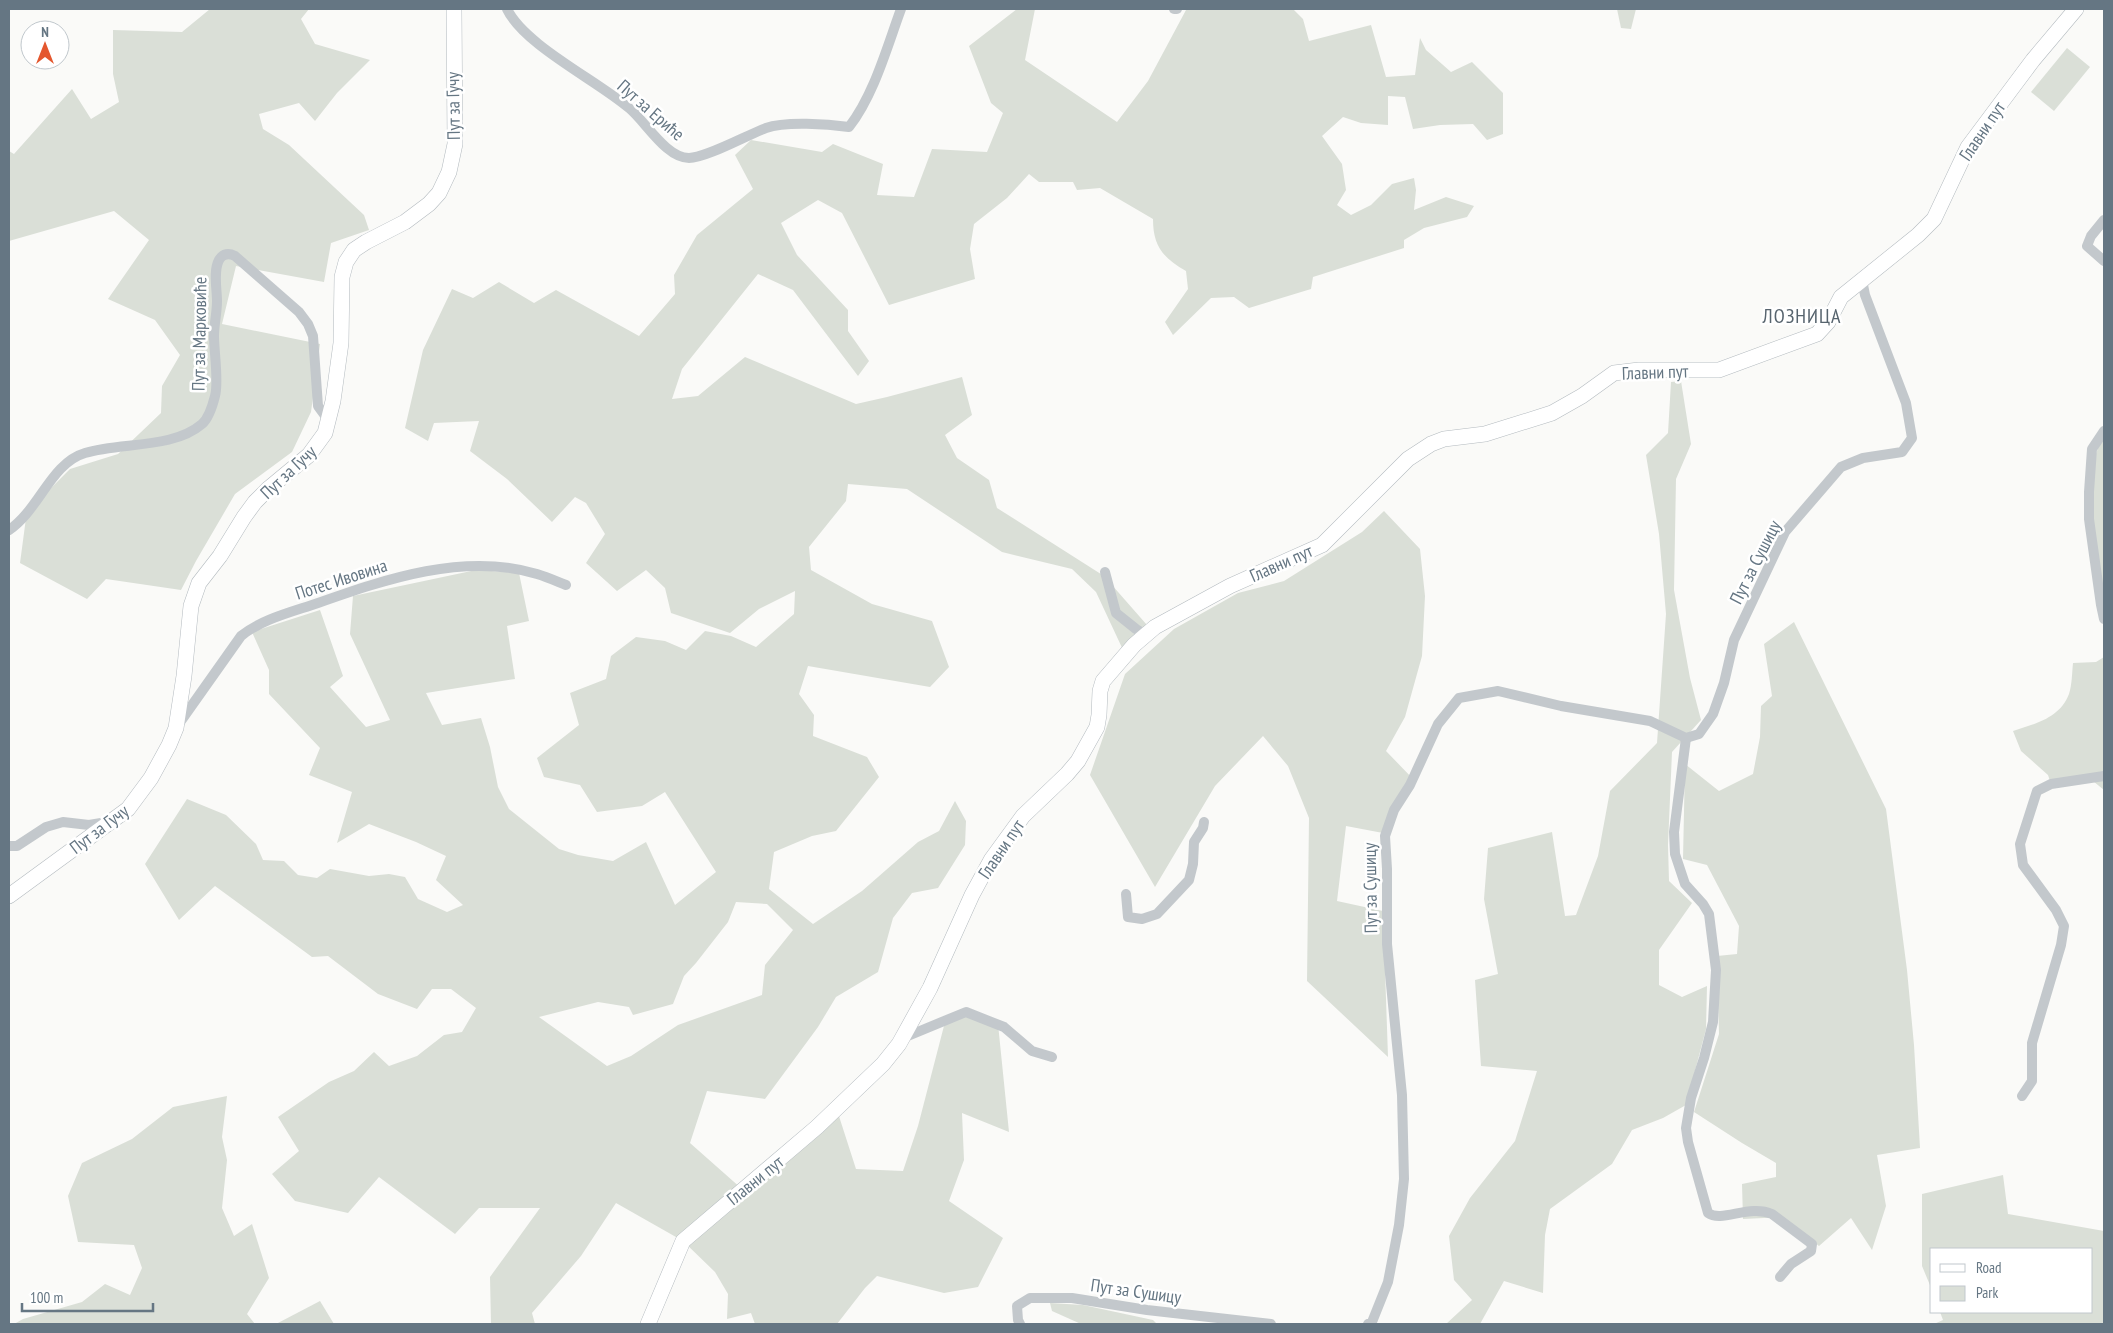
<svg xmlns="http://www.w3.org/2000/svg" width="2113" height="1333" viewBox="0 0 2113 1333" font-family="'PT Sans Narrow',sans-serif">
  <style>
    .green { fill: #dadfd7; fill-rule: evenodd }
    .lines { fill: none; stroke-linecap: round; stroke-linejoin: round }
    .secondary-casing { stroke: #b3babf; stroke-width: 16 }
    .street { stroke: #c3c8cc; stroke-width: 10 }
    .secondary { stroke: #fff; stroke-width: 15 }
    .labels { text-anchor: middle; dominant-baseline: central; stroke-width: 5; stroke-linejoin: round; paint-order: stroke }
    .street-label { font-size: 18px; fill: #657683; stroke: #fff }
    .quarter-label { font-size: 20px; letter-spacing: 1px; fill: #57646e; stroke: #fff }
  </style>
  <rect width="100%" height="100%" fill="#fafaf8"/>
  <!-- green -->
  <g class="green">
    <polygon points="210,9 309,9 301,19 315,44 370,60 337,93 315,121 299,103 259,114 263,129 289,145 364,215 369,230 331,243 324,282 236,266 222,324 320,344 311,412 292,452 235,494 196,561 181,590 106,579 87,599 20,563 26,518 45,494 70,469 118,454 161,413 162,386 180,355 155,320 108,299 149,240 114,211 9,241 9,151 14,154 72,89 91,119 119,102 113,74 113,30 182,32"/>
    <path d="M1017,9H1035L1025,60L1117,122L1148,81L1186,10L1293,9L1303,19L1309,41L1371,25L1386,77L1415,75L1420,38L1426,50L1451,72L1472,62L1503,93V134L1487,140L1473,124L1440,125L1413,129L1405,97L1388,96V125L1361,123L1343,117L1322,136L1342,164L1346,190L1337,205L1351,215L1371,205L1392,184L1414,178L1416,190L1414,210L1446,197L1474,206L1467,217L1424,228L1404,240V248L1313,277L1311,289L1249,308L1234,297L1211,298L1173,335L1165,322L1188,289L1186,271C1163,258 1153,246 1153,219L1100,188L1077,190L1073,182H1039L1029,174L1007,198L974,224L970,249L975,279L889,305L842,213L818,200L781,223L797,255L848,310V331L869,361L858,376L793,290L758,274L682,369L672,399L698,396L745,357L856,404L887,397L962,377L972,415L945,435L957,458L989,480L997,508L1104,576L1147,625L1124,652L1096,592L1072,569L1002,552L907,489L848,484L846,501L809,547L811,570L872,604L932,621L949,667L930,687L808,666L799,694L814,715L813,736L867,757L879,777L836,831L812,836L774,852L769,889L813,924L862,891L918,842L939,831L955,801L966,821L965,845L938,888L912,893L893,918L878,972L836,997L818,1027L765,1099L707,1091L690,1143L742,1189L837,1110L856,1169L903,1171L918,1126L945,1022L966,1012L998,1024L1009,1132L962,1113L964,1160L949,1201L1003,1238L978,1287L944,1293L877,1276L865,1288L837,1324H755L751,1313L727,1319L728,1294L715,1272L683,1241L616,1203L581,1256L532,1313L535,1324H491L490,1277L540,1208H479L455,1234L379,1177L348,1213L295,1201L272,1174L299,1151L278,1117L329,1082L354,1071L374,1052L389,1066L417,1056L444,1035L462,1032L476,1008L451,989H432L417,1009L378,994L328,956L312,957L215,886L179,920L145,864L187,799L226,815L256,844L263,860L284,861L298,875L317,878L330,869L369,876L389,874L405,877L418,899L447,912L463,905L436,880L446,856L416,842L369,824L337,843L352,792L309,775L320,748L269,694V670L252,632L320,610L343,676L330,687L366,727L390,720L350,634L353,596L476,570L519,573L529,621L507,626L515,679L426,693L442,725L481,718L490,747L498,787L509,809L559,849L578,855L613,861L646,842L675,905L716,872L665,792L642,806L597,812L580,785L544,777L537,758L579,725L570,693L606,679L611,656L636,637L665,641L686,650L705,631L731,636L756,647L794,614L795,591L759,609L730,633L671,613L665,588L646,570L617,591L586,563L605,534L586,503L575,497L552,522L507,479L470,451L479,421L434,423L428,441L405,428L423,350L452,289L473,298L499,282L534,303L556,290L639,336L675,294L674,275L697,235L753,189L735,155L751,140L822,152L833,144L883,164L877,195L914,197L932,149L987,152L1003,113L991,103L969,46ZM736,902L767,904L793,930L765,965L762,995L678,1025L631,1056L607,1066L539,1017L598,1002L629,1007L633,1015L673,1004L684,976L696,963L728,922Z"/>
    <polygon points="1617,9 1636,9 1631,29 1621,28"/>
    <polygon points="2067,48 2090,67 2054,111 2031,92"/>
    <polygon points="1681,381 1691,444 1676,479 1674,590 1690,678 1701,720 1672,752 1668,845 1669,881 1692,903 1659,950 1659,985 1682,997 1707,986 1706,1029 1686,1105 1663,1118 1632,1130 1612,1164 1550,1209 1545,1235 1543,1293 1504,1281 1480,1324 1446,1324 1472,1300 1454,1280 1449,1236 1470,1198 1515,1141 1537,1071 1481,1066 1475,980 1498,974 1484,899 1488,848 1552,832 1565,916 1576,915 1598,856 1610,791 1657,743 1666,614 1659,534 1646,455 1668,433 1671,382"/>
    <polygon points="2104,431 2104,619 2100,605 2090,471"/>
    <polygon points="1384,511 1420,549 1425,596 1422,656 1405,717 1386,751 1415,781 1383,833 1346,826 1337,901 1383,911 1388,1057 1307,981 1309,818 1288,766 1263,736 1215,786 1155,887 1090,775 1125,674 1174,629 1238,593 1284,581 1362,532"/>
    <polygon points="1794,622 1886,809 1907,970 1914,1045 1920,1148 1877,1155 1886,1206 1872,1250 1851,1218 1819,1246 1783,1217 1743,1219 1742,1184 1776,1177 1776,1163 1742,1143 1694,1112 1719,1034 1717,956 1737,954 1739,926 1707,865 1683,859 1685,764 1719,791 1753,774 1760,737 1761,706 1772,696 1764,644"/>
    <path d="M2104,657V790L2088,777L2051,784L2048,775L2021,751L2013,731C2035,724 2060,718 2069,694C2072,685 2072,673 2073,663L2096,662Z"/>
    <polygon points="227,1096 222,1137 227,1160 222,1208 234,1236 252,1224 269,1278 247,1314 255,1324 14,1324 23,1319 82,1302 105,1284 130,1295 142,1268 134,1245 78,1242 68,1196 82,1163 132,1139 173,1107"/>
    <polygon points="2003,1175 2008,1214 2104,1231 2104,1324 1934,1324 1943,1320 1940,1312 2092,1312 2092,1249 1932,1249 1932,1290 1922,1266 1922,1194"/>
    <polygon points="320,1301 334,1324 276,1324"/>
    <polygon points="1050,1303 1083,1305 1153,1320 1157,1324 1081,1324 1052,1311"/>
  </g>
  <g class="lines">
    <!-- secondary casing -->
    <g class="secondary-casing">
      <g id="secondary">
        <polyline points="9,896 128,809 151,778 169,745 176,728 184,676 191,606 199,583 220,556 244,517 255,502 268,489 309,455 325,433 333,401 341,343 342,277 346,262 354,250 366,242 405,222 429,204 439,193 449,172 455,144 454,9"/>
        <polyline points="648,1324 683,1241 817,1127 883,1064 899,1044 930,988 972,895 991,860 1023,816 1067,774 1078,761 1097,727 1099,715 1100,691 1103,681 1134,645 1155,627 1230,586 1322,545 1408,459 1431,444 1444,439 1485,434 1552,413 1582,396 1614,373 1639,370 1719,370 1817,334 1828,322 1841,297 1918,235 1934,219 1968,147 2033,60 2076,9"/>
      </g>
    </g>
    <!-- street -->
    <g class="street">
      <path d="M507,9C524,45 598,81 629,108C646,122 666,158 689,158C706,158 747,135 766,128C785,121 828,124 849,127C874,95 887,47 901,9"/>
      <polyline points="1174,9 1177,9"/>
      <polyline points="2104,220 2091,236 2087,246 2104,261"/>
      <polyline points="2104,431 2092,449 2089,492 2089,519 2101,605 2104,619"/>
      <path d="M9,530C39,510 51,463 85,453C121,442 173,449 202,424C209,418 213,404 215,396C219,382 214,352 214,336C214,324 217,313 217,301C217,289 213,271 219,260C223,253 229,253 235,256L299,312L308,324L313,336L318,406L329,421"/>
      <polyline points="1105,572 1116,613 1136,629 1146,635"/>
      <path d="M178,725L241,636C262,619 292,612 318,603C386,579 465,552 537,574C547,577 556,581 566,585"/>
      <path d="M1686,738L1674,832L1675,854L1685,884L1703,904L1709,914L1716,970L1713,1022L1704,1058L1691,1098L1686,1128L1688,1142L1708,1213C1722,1223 1749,1204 1772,1214L1812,1244L1811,1251L1791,1264L1780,1277"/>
      <polyline points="9,846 17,846 46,827 63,822 89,825 107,822"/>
      <polyline points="1126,894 1128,917 1142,919 1157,914 1189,880 1193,864 1194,842 1203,828 1204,822"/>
      <polyline points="903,1038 966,1012 1004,1027 1032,1051 1052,1057"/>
      <polyline points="2022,1096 2032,1081 2032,1043 2061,945 2064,926 2056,910 2023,865 2020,844 2037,791 2051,784 2104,776"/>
      <polyline points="1020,1324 1018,1320 1017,1306 1030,1298 1072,1298 1147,1310 1271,1324"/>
      <polyline points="1368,1324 1372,1322 1388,1282 1399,1225 1404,1179 1402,1095 1387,944 1387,869 1385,836 1394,810 1410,785 1438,724 1459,698 1498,691 1561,706 1650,721 1686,738 1699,734 1713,714 1724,683 1734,640 1785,532 1841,467 1863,458 1902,452 1912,438 1906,403 1865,295 1863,285 1865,280"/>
    </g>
    <!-- secondary -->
    <use href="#secondary" class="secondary"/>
  </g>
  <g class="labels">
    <!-- street labels -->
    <g class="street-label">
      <text transform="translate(453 106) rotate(-91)">Пут за Гучу</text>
      <text transform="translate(651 110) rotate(41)">Пут за Ериће</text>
      <text transform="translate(1982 131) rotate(-56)">Главни пут</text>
      <text transform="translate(199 334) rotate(-89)">Пут за Марковиће</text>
      <text transform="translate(1655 372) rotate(-2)">Главни пут</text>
      <text transform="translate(288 472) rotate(-43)">Пут за Гучу</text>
      <text transform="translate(1755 562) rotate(-63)">Пут за Сушицу</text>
      <text transform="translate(1281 563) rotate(-24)">Главни пут</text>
      <text transform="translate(341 579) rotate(-18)">Потес Ивовина</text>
      <text transform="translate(99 829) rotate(-37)">Пут за Гучу</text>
      <text transform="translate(1001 849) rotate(-56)">Главни пут</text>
      <text transform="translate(1370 888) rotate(-91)">Пут за Сушицу</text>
      <text transform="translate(755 1180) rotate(-39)">Главни пут</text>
      <text transform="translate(1136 1291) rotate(8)">Пут за Сушицу</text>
    </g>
    <!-- quarter labels -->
    <g class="quarter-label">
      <text x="1802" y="316">ЛОЗНИЦА</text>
    </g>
  </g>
  <!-- border -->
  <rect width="2113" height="1333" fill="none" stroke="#657683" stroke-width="20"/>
  <!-- legend -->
  <rect x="1930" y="1248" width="162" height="65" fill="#ffffff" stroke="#c1c8cd"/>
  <rect x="1940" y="1264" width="25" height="8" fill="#ffffff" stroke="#c1c8cd"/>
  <text x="1976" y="1273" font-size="15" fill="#657683">Road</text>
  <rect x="1940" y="1286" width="25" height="15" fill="#dadfd7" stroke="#c1c8cd"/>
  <text x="1976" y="1298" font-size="15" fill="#657683">Park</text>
  <!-- north arrow -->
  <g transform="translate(45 45)"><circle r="24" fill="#ffffff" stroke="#c1c8cd"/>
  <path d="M0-4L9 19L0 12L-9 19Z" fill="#e4572e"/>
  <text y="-8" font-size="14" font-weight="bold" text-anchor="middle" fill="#657683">N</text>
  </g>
  <!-- scale -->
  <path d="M22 1303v8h131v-8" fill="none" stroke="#657683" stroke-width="2.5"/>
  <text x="30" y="1303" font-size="15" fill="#657683" stroke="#ffffff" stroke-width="4" paint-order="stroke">100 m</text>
</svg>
